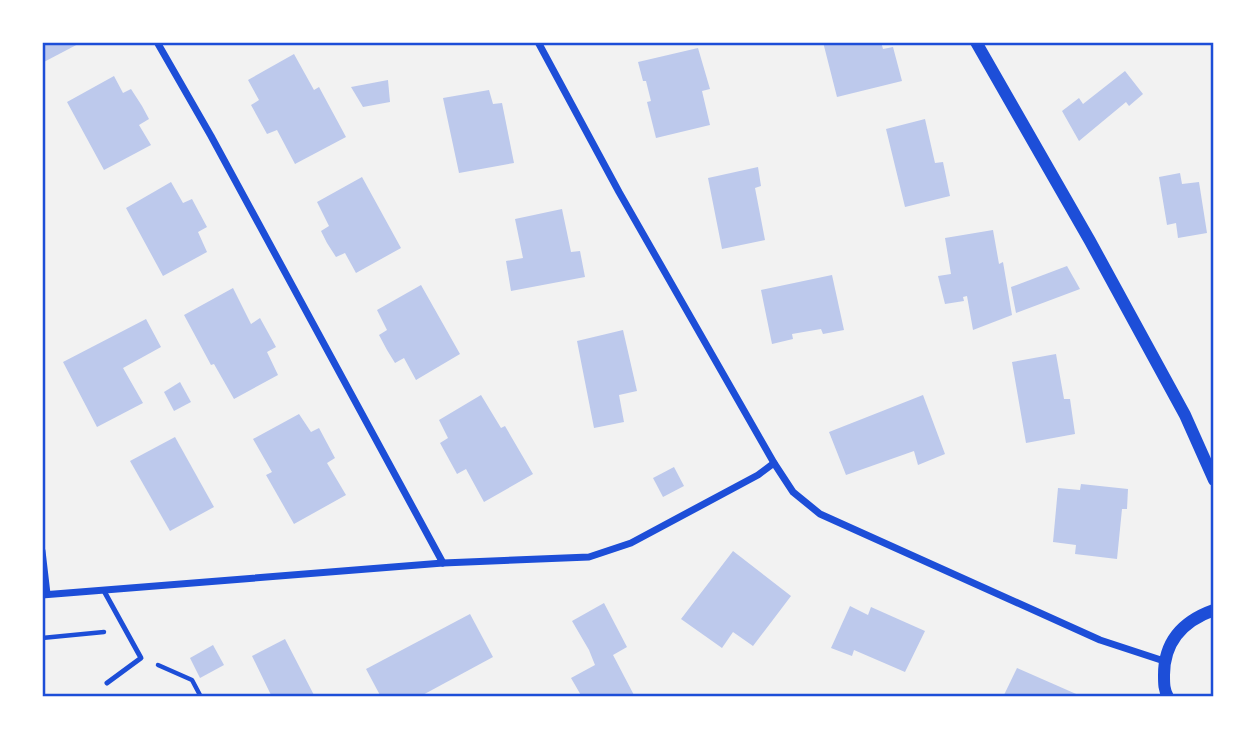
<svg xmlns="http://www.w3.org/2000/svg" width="1256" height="739" viewBox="0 0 1256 739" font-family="Arial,sans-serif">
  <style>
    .building { fill: #bdc9ec }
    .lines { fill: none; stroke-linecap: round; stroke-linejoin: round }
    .path { stroke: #1d4ed8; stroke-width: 4.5 }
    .service { stroke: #1d4ed8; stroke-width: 5 }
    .minor { stroke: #1d4ed8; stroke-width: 7 }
    .tertiary { stroke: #1d4ed8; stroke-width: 12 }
    .neatline { fill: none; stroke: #1d4ed8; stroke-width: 2.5 }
  </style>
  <rect width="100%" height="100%" fill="#f2f2f2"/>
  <!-- building -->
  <g class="building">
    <polygon points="42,42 82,42 42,63"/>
    <polygon points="823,42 881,42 883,49 893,47 902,81 837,97"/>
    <polygon points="698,48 710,89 702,91 710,125 656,138 647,102 651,101 646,81 643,81 638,62"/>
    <polygon points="294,54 314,90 319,87 346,137 295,164 277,130 267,134 251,105 259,100 248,80"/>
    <polygon points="1125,71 1143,94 1129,106 1126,102 1079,141 1062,111 1079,98 1083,104"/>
    <polygon points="114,76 123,93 131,89 142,106 149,119 139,125 151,145 104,170 67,102"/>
    <polygon points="388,80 390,102 363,107 351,87"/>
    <polygon points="489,90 493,104 502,103 514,163 459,173 443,98"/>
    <polygon points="925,119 935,163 943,162 950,196 905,207 886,129"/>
    <polygon points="758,167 761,186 755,188 765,240 722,249 708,178"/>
    <polygon points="1180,173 1182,184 1199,182 1207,233 1178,238 1176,223 1167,225 1159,177"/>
    <polygon points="362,177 401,248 356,273 345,253 336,257 327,243 321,231 329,226 317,202"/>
    <polygon points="171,182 183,203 192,199 207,227 198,232 207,252 163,276 126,208"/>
    <polygon points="562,209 571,252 580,251 585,277 511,291 506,261 523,258 515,219"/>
    <polygon points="993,230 999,264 1003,262 1012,315 973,330 967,296 963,297 964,301 945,304 938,276 951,274 945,238"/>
    <polygon points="1067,266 1080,289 1016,313 1011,287"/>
    <polygon points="832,275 844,330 823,334 821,329 792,334 793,339 772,344 761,290"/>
    <polygon points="421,285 460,354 416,380 404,358 395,363 387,350 379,335 387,330 377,310"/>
    <polygon points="233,288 251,324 260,318 276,347 267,352 278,375 234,399 214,364 211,365 184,315"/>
    <polygon points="146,319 161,347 123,368 143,403 97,427 63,362"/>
    <polygon points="623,330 637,391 619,395 624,422 594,428 577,341"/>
    <polygon points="1056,354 1064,399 1070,399 1075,434 1026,443 1012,362"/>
    <polygon points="180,382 191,402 174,411 164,392"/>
    <polygon points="481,395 501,428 505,426 533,474 484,502 466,469 457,474 440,443 448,438 439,420"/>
    <polygon points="923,395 945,454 918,465 914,451 846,475 829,432"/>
    <polygon points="299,414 311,432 319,428 335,458 327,463 346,495 294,524 266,475 272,472 253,439"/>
    <polygon points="175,437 214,507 170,531 130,461"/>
    <polygon points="674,467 684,486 663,497 653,478"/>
    <polygon points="1081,484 1128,489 1127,509 1122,509 1117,559 1075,554 1076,545 1053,542 1058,488 1080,490"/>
    <polygon points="733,551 791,596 753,646 733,632 722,648 681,619"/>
    <polygon points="604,603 627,647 613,655 635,697 582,697 571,678 595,665 589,650 572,621"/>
    <polygon points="850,606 868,615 871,607 925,631 905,672 854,650 852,656 831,648"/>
    <polygon points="470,614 493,657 419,697 381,697 366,669"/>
    <polygon points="285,639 315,697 268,697 271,695 252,656"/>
    <polygon points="213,645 224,665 200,678 190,658"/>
    <polygon points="1017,668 1058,686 1083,697 1003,697"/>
  </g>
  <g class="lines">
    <!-- path -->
    <g class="path">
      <polyline points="42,638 104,632"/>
      <polyline points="158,665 192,680 201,697"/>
    </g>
    <!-- service -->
    <polyline class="service" points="104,591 141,658 107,683"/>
    <!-- minor -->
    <g class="minor">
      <polyline points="157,42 211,136 443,563"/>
      <polyline points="538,42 619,192 774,463 793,492 820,514 1100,640 1164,661"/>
      <polyline points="42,551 47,594"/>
      <polyline points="42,595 443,563 589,557 631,543 758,475 774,463"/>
    </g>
    <!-- tertiary -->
    <g class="tertiary">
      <polyline points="976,42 1090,241 1185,415 1214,480"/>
      <path d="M1168,697C1164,690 1164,684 1164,675C1164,641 1183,621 1214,610"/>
    </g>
  </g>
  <!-- border -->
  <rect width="1256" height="739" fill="none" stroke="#ffffff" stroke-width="88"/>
  <rect x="44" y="44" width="1168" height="651" class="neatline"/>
</svg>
